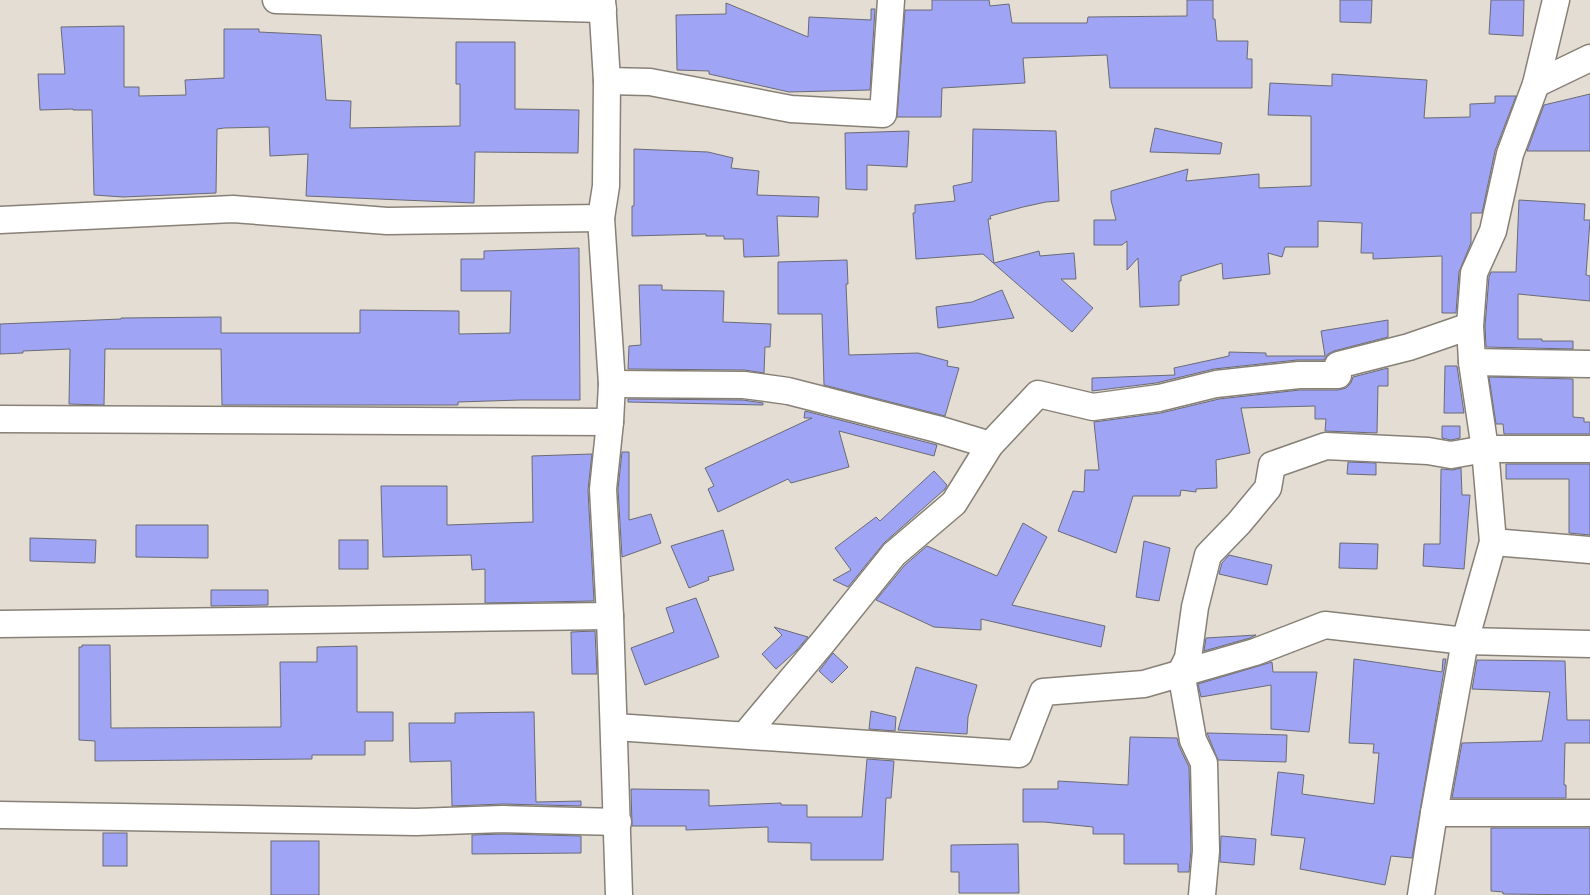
<svg xmlns="http://www.w3.org/2000/svg" width="1590" height="895" viewBox="0 0 1590 895" font-family="'Work Sans',sans-serif">
  <style>
    .building { fill: #a0a4f4; stroke: #6a6b75 }
    .lines { fill: none; stroke-linecap: round; stroke-linejoin: round }
    .minor-casing { stroke: #878077; stroke-width: 29 }
    .minor { stroke: #fff; stroke-width: 26 }
  </style>
  <rect width="100%" height="100%" fill="#e4ddd3"/>
  <!-- building -->
  <g class="building">
    <polygon points="932,0 989,0 990,6 1009,4 1012,23 1087,23 1088,17 1187,16 1187,0 1213,0 1213,19 1215,19 1217,41 1248,41 1247,59 1252,59 1252,88 1110,88 1107,55 1023,58 1025,83 942,88 941,117 897,117 905,10 932,10"/>
    <polygon points="1340,0 1372,0 1371,23 1340,22"/>
    <polygon points="1491,0 1524,0 1523,36 1489,34"/>
    <polygon points="726,3 808,37 809,17 871,20 871,9 875,9 870,90 789,92 709,74 709,71 677,70 676,15 726,14"/>
    <polygon points="124,26 124,87 139,87 139,96 186,95 185,80 224,78 224,29 259,29 259,32 321,35 326,100 351,101 350,128 460,126 460,84 456,84 456,42 515,42 515,109 579,110 578,153 475,152 474,203 306,196 308,154 270,156 269,127 224,128 217,129 216,193 123,197 94,195 92,110 73,110 73,109 40,110 38,74 65,74 61,27"/>
    <polygon points="1332,74 1427,80 1424,118 1470,117 1470,104 1495,103 1495,96 1516,96 1495,151 1482,213 1471,213 1471,243 1459,272 1456,313 1442,313 1442,256 1373,259 1373,253 1361,253 1362,223 1318,221 1318,247 1285,247 1282,257 1268,253 1270,274 1223,279 1222,263 1181,276 1181,281 1179,281 1179,305 1140,307 1138,258 1127,270 1127,241 1122,245 1094,245 1094,220 1116,220 1111,200 1111,191 1188,169 1186,181 1259,174 1259,188 1311,186 1311,116 1268,115 1270,83 1332,86"/>
    <polygon points="1590,94 1590,151 1527,151 1544,105"/>
    <polygon points="1155,128 1222,143 1220,154 1150,152"/>
    <polygon points="973,129 1056,131 1059,201 1046,202 1023,207 990,216 991,219 988,219 994,263 1039,251 1040,256 1074,253 1076,279 1061,279 1093,308 1072,332 983,254 916,259 913,213 915,213 915,205 955,201 953,186 972,182"/>
    <polygon points="909,131 907,167 867,165 867,190 846,189 845,133"/>
    <polygon points="634,149 708,152 733,158 731,168 759,171 757,195 819,197 818,217 777,216 779,256 744,257 743,239 724,239 724,236 706,236 706,234 632,236 632,206 634,206"/>
    <polygon points="1519,200 1585,204 1584,220 1590,220 1586,275 1590,276 1590,301 1518,294 1518,339 1542,339 1542,341 1573,341 1573,349 1486,347 1485,326 1489,277 1491,272 1516,272"/>
    <polygon points="579,248 580,400 520,400 458,402 458,405 222,405 221,349 105,349 104,405 69,404 70,349 23,351 23,353 0,354 0,324 121,319 121,318 221,317 221,333 360,333 360,310 459,311 459,334 510,333 511,291 461,291 461,259 484,259 484,251"/>
    <polygon points="847,260 848,284 846,284 849,355 918,353 948,361 947,366 959,368 945,416 824,385 822,314 778,314 778,262"/>
    <polygon points="639,285 662,285 662,290 724,291 723,322 771,324 770,347 765,347 764,373 744,370 628,369 629,346 641,345"/>
    <polygon points="1002,290 1014,318 938,328 936,307 972,302"/>
    <polygon points="1388,320 1388,337 1334,351 1328,354 1324,360 1297,360 1214,369 1156,383 1092,391 1092,378 1175,375 1174,368 1229,356 1229,352 1266,353 1266,356 1325,356 1321,331"/>
    <polygon points="1445,366 1457,366 1464,413 1444,413"/>
    <polygon points="1388,368 1388,386 1378,386 1377,433 1325,431 1326,419 1315,419 1315,406 1241,408 1250,453 1216,460 1217,488 1196,489 1196,492 1181,490 1180,496 1133,496 1116,553 1058,531 1073,491 1084,492 1085,470 1099,470 1094,422 1161,413 1219,399 1300,390 1338,390 1346,388 1351,383 1353,377"/>
    <polygon points="1489,377 1573,379 1573,417 1584,418 1584,422 1590,422 1590,434 1504,434 1503,424 1496,424"/>
    <polygon points="628,399 743,400 763,403 763,405 628,402"/>
    <polygon points="805,411 937,445 934,456 839,431 849,467 791,483 788,479 718,512 708,489 714,486 705,468 812,418 804,418"/>
    <polygon points="1442,426 1460,426 1460,438 1451,440 1442,438"/>
    <polygon points="622,452 629,452 629,520 651,514 661,543 622,557 618,489"/>
    <polygon points="592,454 588,490 594,601 485,603 485,569 472,570 471,555 383,557 381,486 447,486 447,525 533,522 532,456"/>
    <polygon points="1348,462 1376,463 1376,475 1347,474"/>
    <polygon points="1506,464 1590,464 1590,535 1569,533 1569,479 1506,479"/>
    <polygon points="1461,468 1462,495 1470,495 1464,569 1423,566 1424,544 1440,544 1441,469 1453,470"/>
    <polygon points="934,471 947,485 945,489 884,543 848,587 833,580 851,570 835,548 876,517 880,521"/>
    <polygon points="1023,523 1047,537 1012,605 1105,626 1101,647 981,619 981,630 934,627 876,600 905,565 927,546 997,576"/>
    <polygon points="136,525 208,525 208,558 136,557"/>
    <polygon points="723,530 734,570 708,577 709,580 689,588 671,546"/>
    <polygon points="30,538 96,540 95,563 30,561"/>
    <rect x="339" y="540" width="29" height="29"/>
    <polygon points="1144,541 1170,548 1159,601 1136,597"/>
    <polygon points="1340,543 1378,544 1377,569 1339,568"/>
    <polygon points="1229,555 1272,565 1267,585 1219,574 1222,563"/>
    <polygon points="211,590 268,590 268,605 211,606"/>
    <polygon points="696,598 719,657 645,685 631,648 674,632 666,608"/>
    <polygon points="774,627 808,637 797,650 776,669 762,654 782,635"/>
    <polygon points="595,631 597,674 572,674 571,632"/>
    <polygon points="1256,635 1250,638 1204,651 1206,638"/>
    <polygon points="82,645 110,645 111,728 281,727 280,662 317,662 317,647 357,646 357,712 393,712 393,741 365,741 365,755 312,755 312,759 95,761 95,741 79,740 79,647 82,647"/>
    <polygon points="833,653 848,667 832,683 819,671"/>
    <polygon points="1354,659 1442,672 1443,659 1446,659 1412,858 1391,856 1385,885 1300,869 1305,838 1271,835 1278,772 1304,775 1302,794 1374,804 1379,753 1373,753 1374,744 1349,743"/>
    <polygon points="1477,660 1565,661 1567,720 1590,720 1590,743 1565,743 1564,785 1566,785 1566,798 1452,798 1462,743 1542,741 1550,692 1472,689"/>
    <polygon points="1272,662 1273,672 1317,672 1309,732 1271,729 1271,685 1201,697 1198,684"/>
    <polygon points="916,667 977,685 968,717 967,734 898,730"/>
    <polygon points="871,711 896,717 895,731 869,729"/>
    <polygon points="534,712 536,802 581,801 581,806 503,804 452,806 451,761 410,762 409,723 455,723 455,713"/>
    <polygon points="1207,733 1287,735 1286,762 1218,760"/>
    <polygon points="1130,737 1177,738 1179,746 1189,767 1191,850 1189,872 1178,872 1178,864 1124,864 1124,834 1093,834 1093,827 1044,822 1023,822 1023,789 1058,789 1058,781 1128,785"/>
    <polygon points="867,759 894,761 891,798 886,798 883,860 811,860 811,843 768,842 768,827 686,830 686,826 632,826 631,789 709,790 709,806 781,803 781,805 807,805 807,817 862,817"/>
    <polygon points="1491,828 1590,828 1590,895 1503,894 1503,892 1491,891"/>
    <rect x="103" y="833" width="24" height="33"/>
    <polygon points="503,834 581,836 581,853 472,854 472,835"/>
    <polygon points="1221,836 1256,839 1254,865 1220,862"/>
    <rect x="271" y="841" width="48" height="54"/>
    <polygon points="1018,844 1019,893 959,893 959,872 951,872 951,845"/>
  </g>
  <g class="lines">
    <!-- minor casing -->
    <g class="minor-casing">
      <g id="minor">
        <polyline points="276,0 603,9"/>
        <polyline points="602,0 607,81 606,186 601,218 612,384 610,422 603,489 610,616 619,895"/>
        <polyline points="1556,0 1536,84 1510,154 1493,231 1474,273 1470,326 1472,362 1590,364"/>
        <polyline points="607,81 650,82 791,109 883,114 891,0"/>
        <polyline points="1536,84 1590,58"/>
        <polyline points="0,220 233,209 387,221 601,218"/>
        <polyline points="612,384 744,385 788,391 937,429 990,445"/>
        <polyline points="0,419 610,422"/>
        <polyline points="1493,542 1590,550"/>
        <polyline points="0,624 610,616"/>
        <polyline points="615,727 1019,754 1043,692 1144,684 1255,652 1325,625 1465,641 1590,644"/>
        <polyline points="745,735 824,641 894,554 954,503 990,445 1038,394 1093,407 1159,398 1216,384 1299,375 1338,375 1338,365 1409,347 1470,326"/>
        <polyline points="1434,813 1590,813"/>
        <polyline points="0,815 416,822 503,819 618,822"/>
        <polyline points="1202,895 1206,851 1204,763 1193,740 1181,672 1188,658 1195,607 1208,555 1239,523 1268,488 1272,465 1326,446 1428,451 1451,455 1485,449 1590,449"/>
        <polyline points="1421,895 1434,813 1465,641 1493,542 1485,449 1472,362"/>
      </g>
    </g>
    <!-- minor -->
    <use href="#minor" class="minor"/>
  </g>
</svg>
